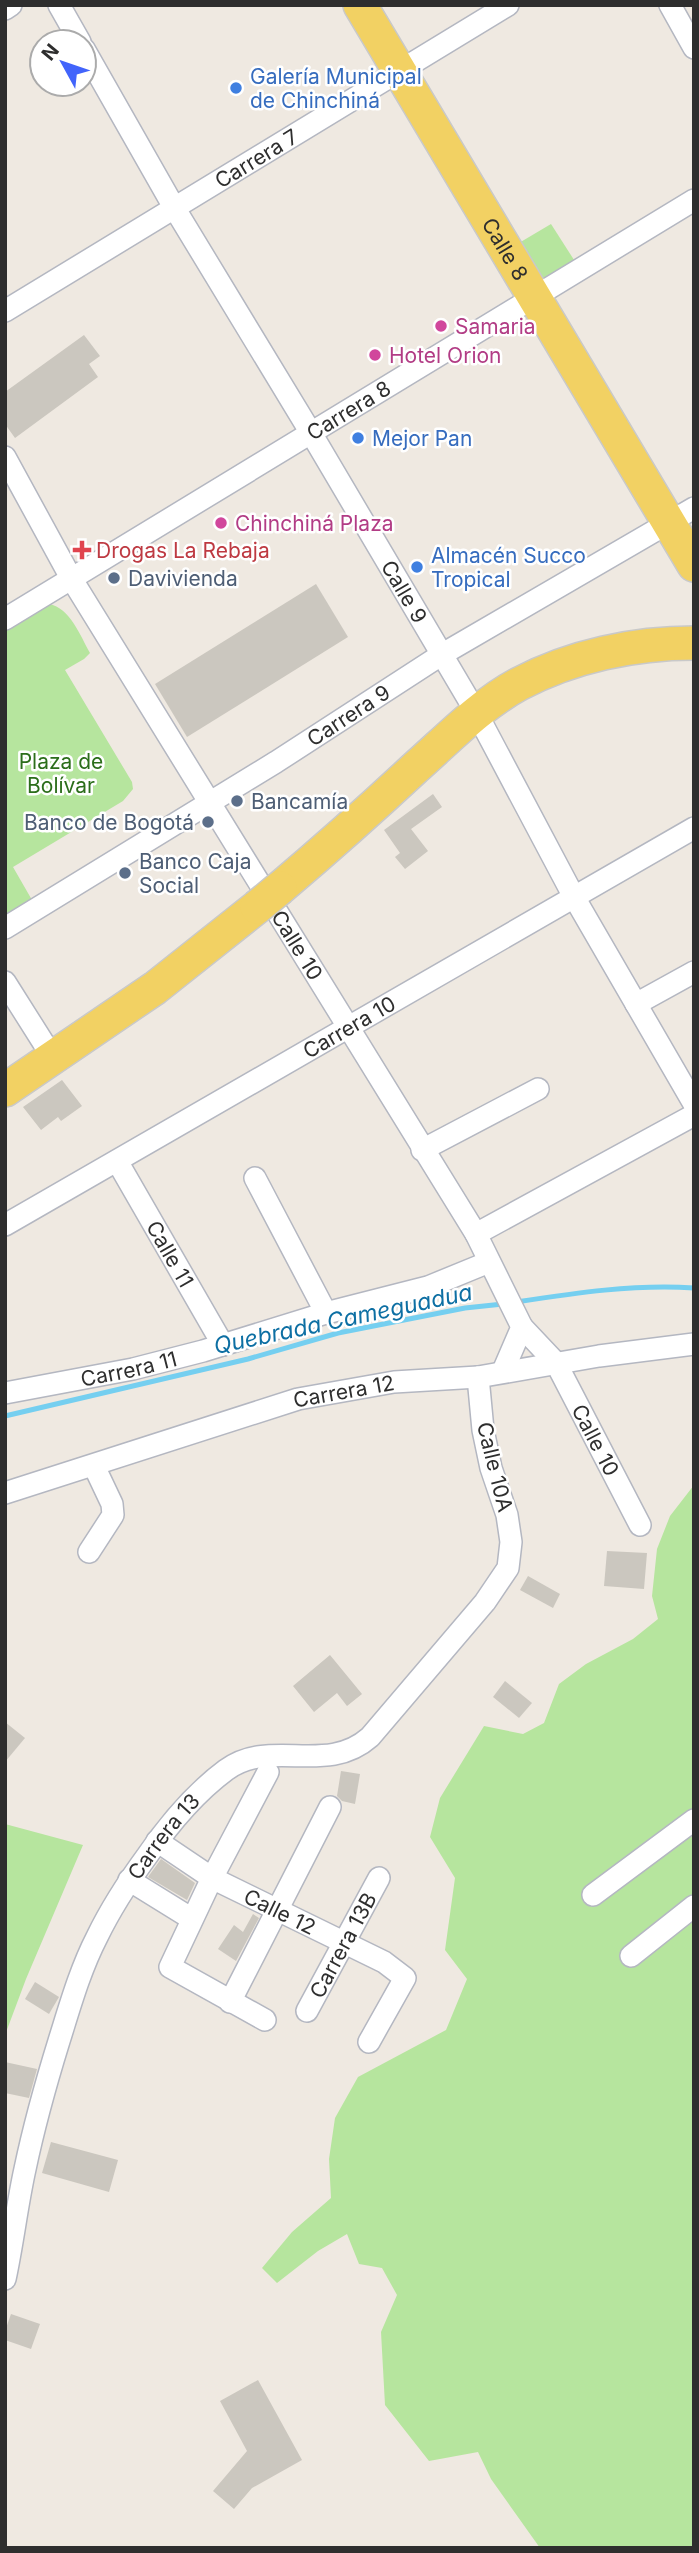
<svg xmlns="http://www.w3.org/2000/svg" width="699" height="2553" viewBox="0 0 699 2553" font-family="Inter,sans-serif">
  <style>
    .green { fill: #b6e59e }
    .lines { fill: none; stroke-linecap: round; stroke-linejoin: round }
    .stream { stroke: #75cff0; stroke-width: 5 }
    .building { fill: #cbc7bf }
    .street-casing { stroke: #b4b7c1; stroke-width: 24 }
    .primary-casing { stroke: #c9c9c9; stroke-width: 36 }
    .street { stroke: #fff; stroke-width: 21 }
    .primary { stroke: #f2d163; stroke-width: 33 }
    .primary-bridge-casing { stroke: #c9c9c9; stroke-width: 36; stroke-linecap: butt }
    .primary-bridge { stroke: #f2d163; stroke-width: 33 }
    .shop-dot { fill: #3f7fe0; stroke: #fff; stroke-width: 2.5 }
    .hotel-dot { fill: #d1479c; stroke: #fff; stroke-width: 2.5 }
    .health-dot { fill: #e0444e; stroke: #fff; stroke-width: 2.5 }
    .service-dot { fill: #5c6f8a; stroke: #fff; stroke-width: 2.5 }
    .labels { text-anchor: middle; dominant-baseline: central; stroke-width: 5; stroke-linejoin: round; paint-order: stroke }
    .shop-label { font-size: 21px; fill: #366cbe; stroke: #fff; text-anchor: start }
    .street-label { font-size: 21px; fill: #2e2e2e; stroke: #fff }
    .hotel-label { font-size: 21px; fill: #b23c85; stroke: #fff; text-anchor: start }
    .health-label { font-size: 21px; fill: #be3a42; stroke: #fff; text-anchor: start }
    .service-label { font-size: 21px; fill: #4e5e75; stroke: #fff; text-anchor: start }
    .park-label { font-size: 21px; fill: #2c6e1b; stroke: #fff }
    .water-label { font-size: 23px; font-style: italic; fill: #0d6fa3; stroke: #fff }
  </style>
  <rect width="100%" height="100%" fill="#efe9e1"/>
  <!-- green -->
  <g class="green">
    <polygon points="551,224 576,263 532,292 507,250"/>
    <path d="M49,604C70,608 80,635 90,653L84,659L65,670L132,782L133,789L123,801L13,867L32,900L5,921V628Z"/>
    <polygon points="694,1485 694,2548 540,2548 491,2479 478,2452 429,2461 385,2405 381,2332 397,2295 382,2268 359,2264 347,2234 318,2251 277,2283 262,2268 292,2232 331,2198 329,2159 335,2118 358,2077 446,2030 467,1979 445,1950 455,1878 430,1837 440,1798 484,1726 523,1734 544,1723 559,1684 586,1664 633,1639 658,1619 652,1596 657,1549 670,1516"/>
    <polygon points="5,1824 83,1845 26,1979 5,2035"/>
  </g>
  <g class="lines">
    <!-- stream -->
    <g class="stream">
      <path d="M516,1302C575,1293 634,1284 694,1288"/>
      <polyline points="5,1416 248,1359 338,1333 465,1308 503,1304"/>
    </g>
  </g>
  <!-- building -->
  <g class="building">
    <polygon points="84,335 100,356 89,364 98,377 15,438 5,424 5,392"/>
    <polygon points="316,584 348,637 187,737 155,684"/>
    <polygon points="433,794 442,807 411,829 428,851 405,869 395,857 400,853 384,830"/>
    <polygon points="62,1080 82,1106 61,1121 58,1117 41,1130 23,1107"/>
    <polygon points="607,1551 647,1553 644,1589 604,1586"/>
    <polygon points="528,1576 560,1594 553,1608 520,1590"/>
    <polygon points="330,1655 362,1694 347,1706 337,1693 314,1712 293,1686"/>
    <polygon points="505,1681 532,1703 519,1718 493,1697"/>
    <polygon points="5,1722 25,1738 5,1762"/>
    <polygon points="341,1771 360,1774 355,1804 342,1801 337,1796"/>
    <polygon points="161,1859 195,1883 187,1900 148,1877"/>
    <polygon points="253,1914 259,1918 236,1961 218,1949 234,1925 243,1932"/>
    <polygon points="35,1982 59,1997 49,2014 25,1999"/>
    <polygon points="5,2062 37,2069 29,2098 5,2093"/>
    <polygon points="51,2142 118,2160 109,2192 42,2173"/>
    <polygon points="11,2314 40,2324 31,2349 5,2340 5,2331"/>
    <polygon points="258,2380 302,2460 252,2488 234,2509 213,2491 247,2451 220,2401"/>
  </g>
  <g class="lines">
    <!-- street casing -->
    <g class="street-casing">
      <g id="street">
        <polyline points="59,5 80,42"/>
        <polyline points="670,5 694,48"/>
        <polyline points="5,9 11,5"/>
        <path id="s1" d="M84,49L175,209L311,433L477,714L574,897L694,1104"/>
        <path id="s2" d="M5,311L508,5"/>
        <path id="s3" d="M5,457L71,578L476,1234L522,1327L503,1371"/>
        <path id="s4" d="M5,619L694,200"/>
        <path id="s5" d="M5,928L276,762L441,655L694,508"/>
        <polyline points="5,982 53,1058"/>
        <polyline points="636,1004 694,972"/>
        <polyline points="422,1150 538,1089"/>
        <path id="s6" d="M117,1161L223,1345"/>
        <polyline points="255,1178 326,1313"/>
        <path id="s7" d="M5,1225L694,828"/>
        <polyline points="476,1234 694,1115"/>
        <path id="s8" d="M522,1327L556,1363L640,1525"/>
        <path id="s9" d="M5,1393L133,1369L203,1351L326,1313L428,1287L489,1262"/>
        <path id="s10" d="M5,1493L298,1399L394,1382L478,1377L599,1356L694,1344"/>
        <polyline points="89,1552 113,1515 112,1504 94,1466"/>
        <path id="s11" d="M157,1841L212,1878L384,1962L405,1978L369,2042"/>
        <polyline points="129,1880 192,1919"/>
        <polyline points="593,1895 694,1820"/>
        <polyline points="631,1956 694,1906"/>
        <polyline points="230,2002 330,1807"/>
        <path id="s12" d="M307,2011L379,1878"/>
        <polyline points="265,2020 170,1967 212,1878 268,1772"/>
        <path id="s13" d="M5,2279C13,2242 17,2205 25,2169C34,2126 46,2083 59,2041C70,2006 80,1970 97,1937C111,1908 128,1882 147,1856C169,1824 195,1793 226,1770C271,1737 326,1776 370,1737L485,1602L508,1568L511,1542L507,1515L491,1468L483,1430L478,1377"/>
      </g>
    </g>
    <!-- primary casing -->
    <g class="primary-casing">
      <g id="primary">
        <path id="s14" d="M360,5L694,565"/>
        <path d="M280,888C326,849 371,809 415,768C448,739 480,705 519,684C572,656 634,643 694,643"/>
        <polyline points="5,1090 155,988 257,907"/>
      </g>
    </g>
    <!-- street -->
    <use href="#street" class="street"/>
    <!-- primary -->
    <use href="#primary" class="primary"/>
    <!-- primary-bridge casing -->
    <g class="primary-bridge-casing">
      <polyline id="primary-bridge" points="257,907 280,888"/>
    </g>
    <!-- primary-bridge -->
    <use href="#primary-bridge" class="primary-bridge"/>
  </g>
  <!-- markers -->
  <g class="shop-dot">
    <circle cx="236" cy="88" r="7"/>
    <circle cx="358" cy="438" r="7"/>
    <circle cx="417" cy="567" r="7"/>
  </g>
  <g class="hotel-dot">
    <circle cx="441" cy="326" r="7"/>
    <circle cx="375" cy="355" r="7"/>
    <circle cx="221" cy="523" r="7"/>
  </g>
  <path class="health-dot" d="M78.5 539.5h7v7h7v7h-7v7h-7v-7h-7v-7h7z"/>
  <g class="service-dot">
    <circle cx="114" cy="578" r="7"/>
    <circle cx="237" cy="801" r="7"/>
    <circle cx="208" cy="822" r="7"/>
    <circle cx="125" cy="873" r="7"/>
  </g>
  <g class="labels">
    <!-- shop labels -->
    <g class="shop-label">
      <text x="250" y="76">Galería Municipal<tspan x="250" dy="24">de Chinchiná</tspan></text>
      <text x="372" y="438">Mejor Pan</text>
      <text x="431" y="555">Almacén Succo<tspan x="431" dy="24">Tropical</tspan></text>
    </g>
    <!-- street labels -->
    <g class="street-label">
      <text stroke="none"><textPath href="#s2" startOffset="294">Carrera 7</textPath></text>
      <text stroke="none"><textPath href="#s14" startOffset="284">Calle 8</textPath></text>
      <text stroke="none"><textPath href="#s4" startOffset="402">Carrera 8</textPath></text>
      <text stroke="none"><textPath href="#s1" startOffset="630">Calle 9</textPath></text>
      <text stroke="none"><textPath href="#s5" startOffset="404">Carrera 9</textPath></text>
      <text stroke="none"><textPath href="#s3" startOffset="569">Calle 10</textPath></text>
      <text stroke="none"><textPath href="#s7" startOffset="397">Carrera 10</textPath></text>
      <text stroke="none"><textPath href="#s6" startOffset="107">Calle 11</textPath></text>
      <text stroke="none"><textPath href="#s9" startOffset="126">Carrera 11</textPath></text>
      <text stroke="none"><textPath href="#s10" startOffset="354">Carrera 12</textPath></text>
      <text stroke="none"><textPath href="#s8" startOffset="136">Calle 10</textPath></text>
      <text transform="translate(495 1467) rotate(76)">Calle 10A</text>
      <text stroke="none"><textPath href="#s13" startOffset="476">Carrera 13</textPath></text>
      <text stroke="none"><textPath href="#s11" startOffset="142">Calle 12</textPath></text>
      <text stroke="none"><textPath href="#s12" startOffset="75">Carrera 13B</textPath></text>
    </g>
    <!-- hotel labels -->
    <g class="hotel-label">
      <text x="455" y="326">Samaria</text>
      <text x="389" y="355">Hotel Orion</text>
      <text x="235" y="523">Chinchiná Plaza</text>
    </g>
    <!-- health labels -->
    <g class="health-label">
      <text x="96" y="550">Drogas La Rebaja</text>
    </g>
    <!-- service labels -->
    <g class="service-label">
      <text x="128" y="578">Davivienda</text>
      <text x="251" y="801">Bancamía</text>
      <text x="194" y="822" text-anchor="end">Banco de Bogotá</text>
      <text x="139" y="861">Banco Caja<tspan x="139" dy="24">Social</tspan></text>
    </g>
    <!-- park labels -->
    <g class="park-label">
      <text x="61" y="761">Plaza de<tspan x="61" dy="24">Bolívar</tspan></text>
    </g>
    <!-- water labels -->
    <g class="water-label">
      <text transform="translate(343 1319) rotate(-12)">Quebrada Cameguadua</text>
    </g>
  </g>
  <!-- border -->
  <rect width="699" height="2553" fill="none" stroke="#2e2e2e" stroke-width="14"/>
  <!-- north arrow -->
  <g transform="translate(63 63) rotate(310)"><circle r="33" fill="#ffffff" stroke="#ababab" stroke-width="2"/>
  <path d="M0-5L12 26L0 18L-12 26Z" fill="#4264fb"/>
  <text y="-10" font-size="19" font-weight="bold" text-anchor="middle" fill="#2e2e2e">N</text>
  </g>
</svg>
